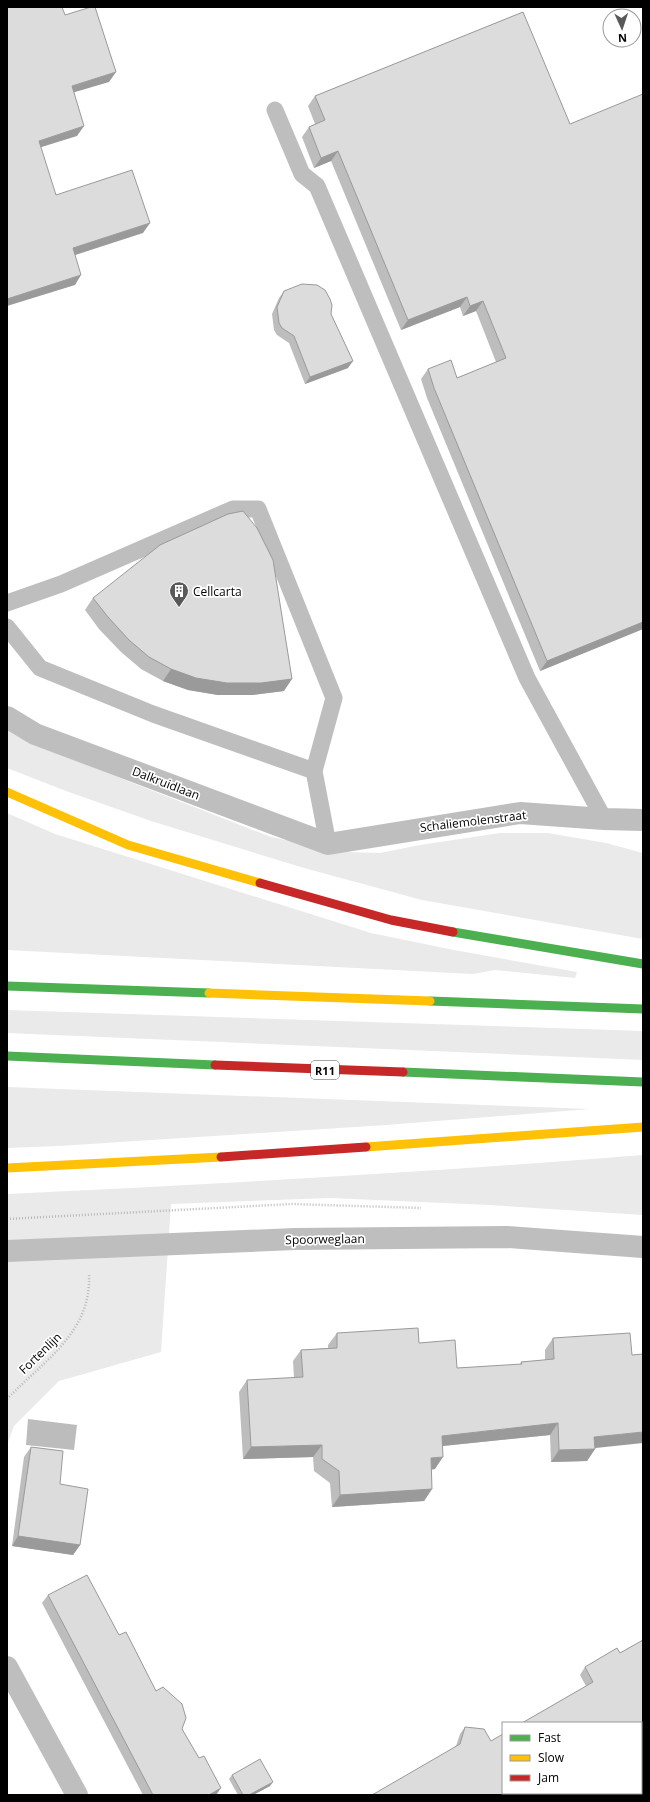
<svg xmlns="http://www.w3.org/2000/svg" width="650" height="1802" viewBox="0 0 650 1802" font-family="'Open Sans',sans-serif">
  <style>
    .green { fill: #eaeaea }
    .water { fill: #bcbcbc }
    .lines { fill: none; stroke-linecap: round; stroke-linejoin: round }
    .path { stroke: #b8b8b8; stroke-width: 2.5; stroke-dasharray: 1 2; stroke-linecap: butt }
    .lane { stroke: #bebebe; stroke-width: 17 }
    .street { stroke: #bebebe; stroke-width: 22 }
    .fast { stroke: #4caf50; stroke-width: 9 }
    .slow { stroke: #ffc107; stroke-width: 9 }
    .jam { stroke: #c62828; stroke-width: 9 }
    .wall { fill: #bdbdbd }
    .shaded-wall { fill: #9a9a9a }
    .building { fill: #dcdcdc; stroke: #9a9a9a }
    .labels { text-anchor: middle; dominant-baseline: central; stroke-width: 3.5; stroke-linejoin: round; paint-order: stroke }
    .shield { fill: #fff; stroke: #4c4c4c; stroke-width: 1 }
    .shield-label { font-size: 11px; font-weight: bold; fill: #000 }
    .poi-label { font-size: 12px; fill: #000; stroke: #fff; text-anchor: start }
    .street-label { font-size: 12px; fill: #000; stroke: #fff }
  </style>
  <rect width="100%" height="100%" fill="#fff"/>
  <!-- green -->
  <g class="green">
    <polygon points="7,727 51,751 271,837 345,852 380,853 420,845 500,833 548,833 606,843 643,853 643,939 422,900 304,868 151,821 66,791 7,768"/>
    <polygon points="7,813 55,834 371,933 454,950 577,972 575,978 495,970 473,974 7,950"/>
    <polygon points="7,1010 643,1031 643,1060 7,1033"/>
    <polygon points="7,1087 590,1109 386,1125 59,1146 7,1148"/>
    <path d="M643,1155V1215L489,1205L330,1198L171,1204L161,1352L59,1381L14,1426L7,1445V1194C219,1184 431,1172 643,1155Z"/>
  </g>
  <!-- water -->
  <polygon class="water" points="28,1419 77,1425 74,1450 26,1445"/>
  <g class="lines">
    <!-- path -->
    <g class="path">
      <polyline points="7,1219 292,1204 421,1208"/>
      <path d="M7,1399C42,1362 92,1333 89,1274"/>
      <polyline points="641,1775 643,1774"/>
      <polyline points="607,1795 610,1793"/>
    </g>
    <!-- lane -->
    <g class="lane">
      <polyline points="275,110 302,174 317,186 527,678 604,819"/>
      <polyline points="7,603 61,584 233,509 258,509 334,698 314,771 328,844"/>
      <polyline points="7,627 40,668 153,714 314,771"/>
    </g>
    <!-- street -->
    <g class="street">
      <polyline points="7,717 35,734 328,844 520,813 604,819 643,820"/>
      <polyline points="7,1251 295,1239 507,1237 643,1247"/>
      <polyline points="7,1667 77,1795"/>
    </g>
    <!-- fast -->
    <g class="fast">
      <polyline points="453,932 643,964"/>
      <polyline points="7,986 209,993"/>
      <polyline points="430,1001 643,1009"/>
      <polyline points="7,1056 215,1065"/>
      <polyline points="403,1072 643,1082"/>
    </g>
    <!-- slow -->
    <g class="slow">
      <polyline points="7,792 128,845 260,883"/>
      <polyline points="209,993 430,1001"/>
      <polyline points="366,1147 643,1127"/>
      <polyline points="7,1168 221,1157"/>
    </g>
    <!-- jam -->
    <g class="jam">
      <polyline points="260,883 391,920 453,932"/>
      <polyline points="215,1065 403,1072"/>
      <polyline points="221,1157 366,1147"/>
    </g>
  </g>
  <!-- wall -->
  <g class="wall">
    <polygon points="523,12 643,629 540,671 427,398 421,379 428,369 457,378 496,362 476,311 463,316 460,307 401,330 331,161 314,168 302,137 309,127 315,124 308,106 315,96"/>
    <polygon points="284,291 331,314 348,368 305,384 289,343 277,335 274,330 272,314 279,298"/>
    <polygon points="93,598 284,691 252,695 218,695 188,690 163,681 141,669 121,652 99,629 85,610"/>
    <polygon points="337,1333 419,1343 457,1368 520,1365 521,1362 545,1360 545,1350 553,1338 595,1449 587,1461 551,1462 550,1435 442,1446 435,1469 431,1470 432,1489 424,1501 332,1507 330,1483 314,1471 313,1457 243,1459 239,1392 247,1380 294,1378 293,1361 301,1350 328,1348 328,1345"/>
    <polygon points="31,1447 60,1484 80,1545 73,1555 12,1546 24,1457"/>
    <polygon points="48,1595 119,1635 156,1691 182,1729 216,1795 143,1795 42,1603"/>
    <polygon points="643,1640 643,1726 641,1727 641,1723 522,1723 586,1686 580,1675 585,1667 617,1648 620,1653"/>
    <polygon points="465,1727 503,1793 456,1746 460,1734"/>
    <polygon points="232,1775 270,1786 253,1795 238,1795 229,1779"/>
  </g>
  <!-- shaded-wall -->
  <g class="shaded-wall">
    <polygon points="116,72 109,82 65,95 72,86"/>
    <polygon points="84,126 77,136 32,150 39,141"/>
    <polygon points="338,151 331,161 314,168 321,158"/>
    <polygon points="150,223 143,233 66,258 73,248"/>
    <polygon points="81,275 75,285 7,306 7,299"/>
    <polygon points="467,297 460,307 401,330 408,320"/>
    <polygon points="483,301 476,311 463,316 470,306"/>
    <polygon points="353,361 348,368 305,384 310,377"/>
    <polygon points="643,622 643,629 540,671 547,661"/>
    <polygon points="171,669 292,679 284,691 252,695 218,695 188,690 163,681"/>
    <polygon points="558,1423 550,1435 433,1447 442,1436"/>
    <polygon points="643,1432 643,1443 586,1449 594,1437"/>
    <polygon points="322,1445 313,1457 243,1459 251,1447"/>
    <polygon points="595,1449 587,1461 551,1462 559,1450"/>
    <polygon points="443,1457 435,1469 423,1470 431,1458"/>
    <polygon points="432,1489 424,1501 332,1507 340,1495"/>
    <polygon points="18,1536 80,1545 73,1555 12,1546"/>
    <polygon points="643,1722 643,1726 641,1727 641,1723"/>
    <polygon points="273,1782 270,1786 253,1795 249,1795"/>
    <polygon points="221,1788 216,1795 209,1795"/>
    <polygon points="514,1793 522,1793 518,1795 511,1795"/>
  </g>
  <!-- building -->
  <g class="building">
    <polygon points="7,7 62,7 65,15 91,7 95,7 116,72 72,86 84,126 39,141 56,195 132,170 150,223 73,248 81,275 7,299"/>
    <polygon points="523,12 570,124 643,94 643,622 547,661 434,388 428,369 451,360 457,378 506,358 483,301 470,306 467,297 408,320 338,151 321,158 309,127 325,120 315,96"/>
    <polygon points="302,284 317,285 325,290 330,299 332,305 331,314 353,361 310,377 294,336 282,328 279,323 277,307 284,291"/>
    <polygon points="243,511 257,528 273,560 292,679 261,683 227,683 196,678 171,669 149,657 129,640 108,617 93,598 160,545 228,514"/>
    <polygon points="418,1328 419,1343 455,1340 457,1368 522,1364 521,1362 554,1359 553,1338 630,1333 632,1355 643,1354 643,1432 594,1437 595,1449 559,1450 558,1423 442,1436 443,1457 431,1458 432,1489 340,1495 339,1471 322,1459 322,1445 251,1447 247,1380 303,1377 301,1350 337,1348 337,1333"/>
    <polygon points="31,1447 63,1451 60,1484 88,1489 80,1545 18,1536"/>
    <polygon points="87,1575 119,1635 126,1632 156,1691 163,1687 182,1704 186,1718 182,1729 199,1758 204,1756 221,1788 209,1795 153,1795 48,1595"/>
    <polygon points="643,1640 643,1722 641,1723 522,1723 593,1682 585,1667 617,1648 620,1653"/>
    <polygon points="465,1727 484,1729 491,1741 503,1734 503,1793 514,1793 511,1795 372,1795 460,1744"/>
    <polygon points="260,1759 273,1782 249,1795 243,1795 232,1775"/>
  </g>
  <!-- icons -->
  <defs>
    <g id="building-pin" transform="scale(1)"><path d="M0 17L-7.5 6A9.5 9.5 0 1 1 7.5 6Z" fill="#595959" stroke="#fff"/><path d="M-4-6H4V6H1V3H-1V6H-4ZM-2.5-4.3h1.7v1.8h-1.7ZM.8-4.3h1.7v1.8H.8ZM-2.5-1h1.7V.8h-1.7ZM.8-1h1.7V.8H.8Z" fill="#fff"/></g>
  </defs>
  <g fill-rule="evenodd">
    <use href="#building-pin" x="179" y="591"/>
  </g>
  <g class="labels">
    <!-- shield labels -->
    <rect class="shield" x="311" y="1061" width="28" height="18" rx="3"/>
    <g class="shield-label">
      <text x="325" y="1070">R11</text>
    </g>
    <!-- poi labels -->
    <g class="poi-label">
      <text x="193" y="591">Cellcarta</text>
    </g>
    <!-- street labels -->
    <g class="street-label">
      <text transform="translate(166 783) rotate(21)">Dalkruidlaan</text>
      <text transform="translate(473 821) rotate(-7)">Schaliemolenstraat</text>
      <text transform="translate(325 1239) rotate(-1)">Spoorweglaan</text>
      <text transform="translate(40 1353) rotate(-44)">Fortenlijn</text>
    </g>
  </g>
  <!-- border -->
  <rect width="650" height="1802" fill="none" stroke="#000000" stroke-width="16"/>
  <!-- legend -->
  <rect x="502" y="1722" width="140" height="72" fill="#ffffff" stroke="#999999"/>
  <rect x="510" y="1735" width="20" height="6" fill="#4caf50" stroke="#999999"/>
  <text x="538" y="1742" font-size="12" fill="#000000">Fast</text>
  <rect x="510" y="1755" width="20" height="6" fill="#ffc107" stroke="#999999"/>
  <text x="538" y="1762" font-size="12" fill="#000000">Slow</text>
  <rect x="510" y="1775" width="20" height="6" fill="#c62828" stroke="#999999"/>
  <text x="538" y="1782" font-size="12" fill="#000000">Jam</text>
  <!-- north arrow -->
  <g transform="translate(622 28) rotate(177)"><circle r="19" fill="#ffffff" stroke="#999999"/>
  <path d="M0-3L7 15L0 10L-7 15Z" fill="#595959"/>
  <text y="-6" font-size="11" font-weight="bold" text-anchor="middle" fill="#000000">N</text>
  </g>
</svg>
